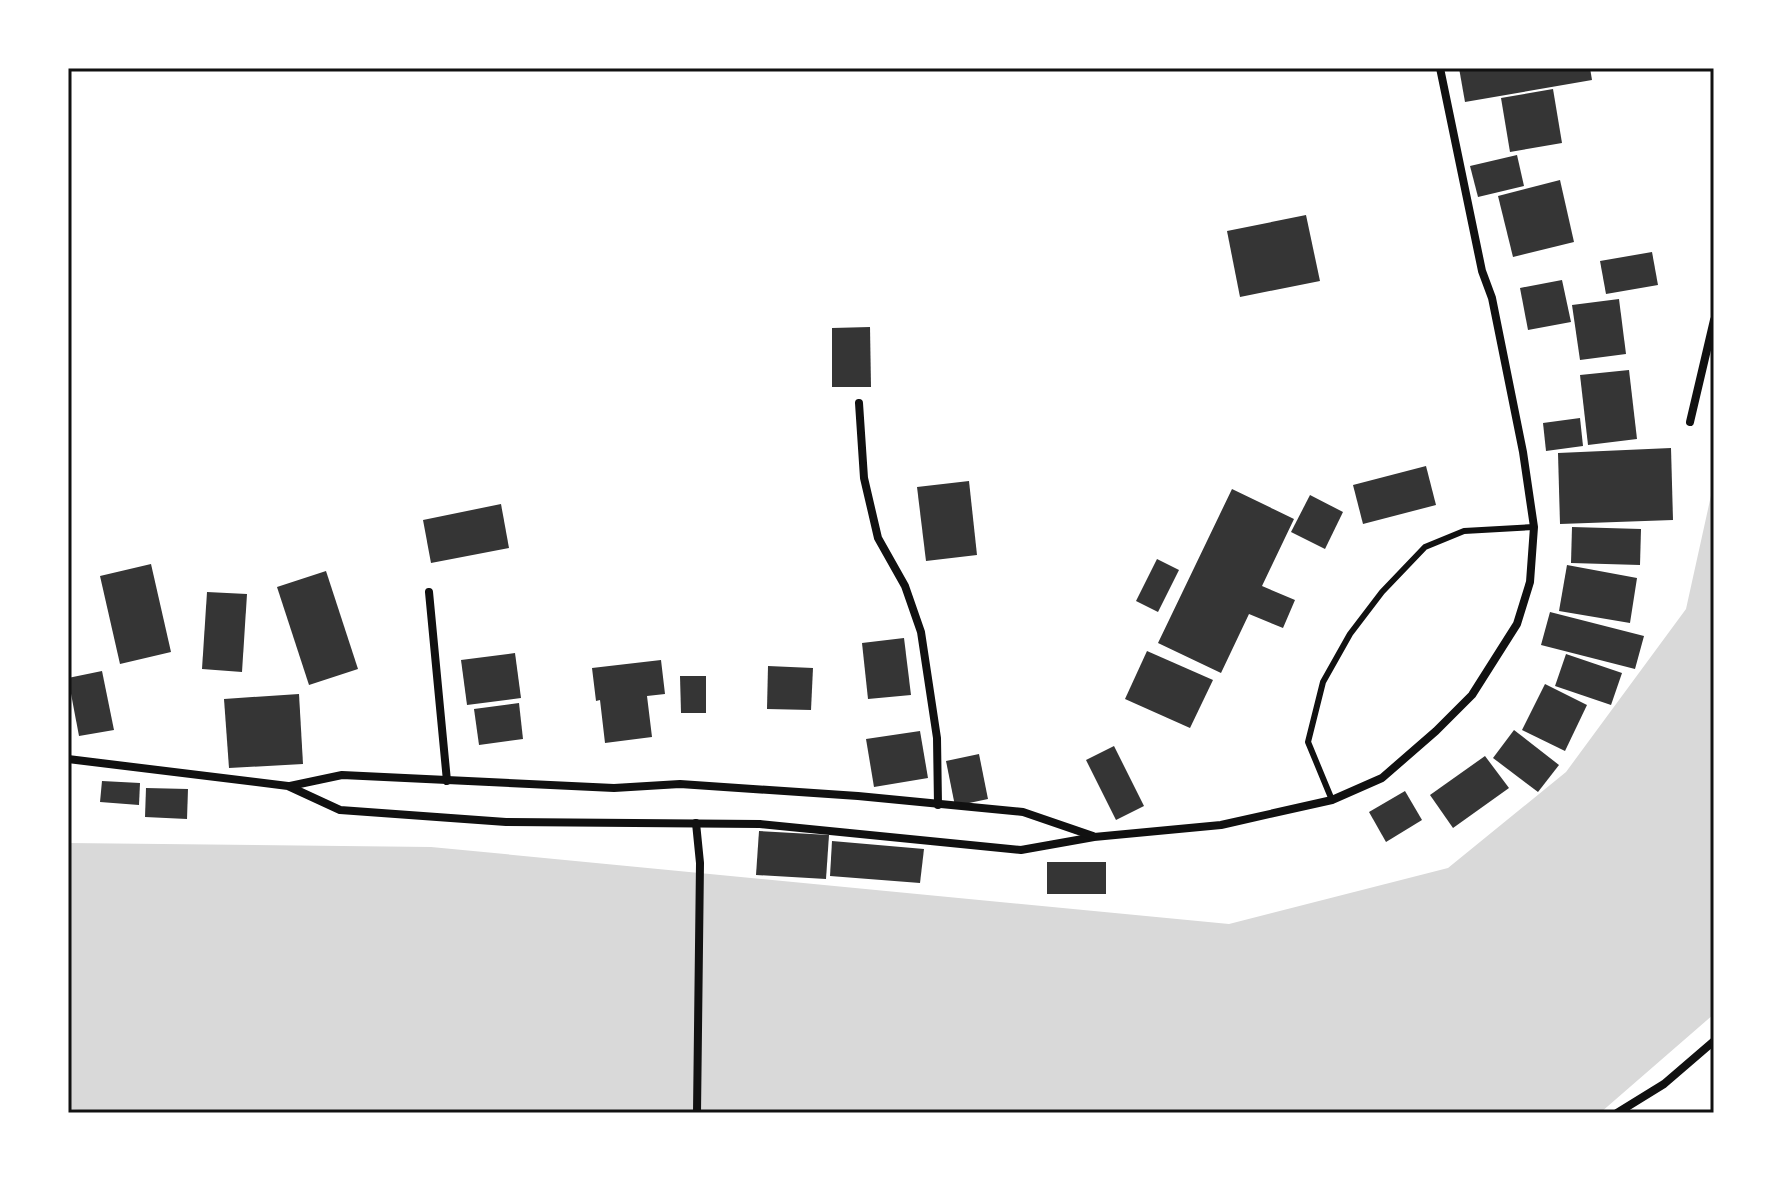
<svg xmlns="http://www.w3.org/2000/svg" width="1782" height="1181" viewBox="0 0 1782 1181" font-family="'Zilla Slab',serif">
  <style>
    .water { fill: #d9d9d9 }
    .building { fill: #353535 }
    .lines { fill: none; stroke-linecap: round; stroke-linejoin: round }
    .service { stroke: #111; stroke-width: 6 }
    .minor { stroke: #111; stroke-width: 8 }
    .neatline { fill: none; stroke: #111; stroke-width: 3 }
  </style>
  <rect width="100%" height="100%" fill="#fff"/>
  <!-- water -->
  <polygon class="water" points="1714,482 1714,1014 1600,1113 117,1113 68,1109 68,843 431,847 1229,924 1448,868 1566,772 1686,609"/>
  <!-- building -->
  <g class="building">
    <polygon points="1459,68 1590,68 1592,80 1465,102"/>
    <polygon points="1553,89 1562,143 1510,152 1501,98"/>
    <polygon points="1517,155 1524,186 1478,197 1470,166"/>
    <polygon points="1560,180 1574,242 1513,257 1498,196"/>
    <polygon points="1306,215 1320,281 1240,297 1227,231"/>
    <polygon points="1652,252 1658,285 1606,294 1600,261"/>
    <polygon points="1562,280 1571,322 1528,330 1520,288"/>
    <polygon points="1619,299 1626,354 1580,360 1572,305"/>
    <polygon points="870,327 871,387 832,387 832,328"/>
    <polygon points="1629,370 1637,439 1588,445 1580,375"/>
    <polygon points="1580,418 1583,446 1546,451 1543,423"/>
    <polygon points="1671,448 1673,520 1560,524 1558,453"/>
    <polygon points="1426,466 1436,505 1363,524 1353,485"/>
    <polygon points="969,481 977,555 926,561 917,487"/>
    <polygon points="1232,489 1294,519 1262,586 1295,600 1283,628 1249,614 1221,673 1158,643"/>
    <polygon points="1310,495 1343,512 1325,549 1291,532"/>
    <polygon points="501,504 509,548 431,563 423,520"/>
    <polygon points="1572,527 1641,529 1640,565 1571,563"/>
    <polygon points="1157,559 1179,570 1158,612 1136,601"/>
    <polygon points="151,564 171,652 120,664 100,576"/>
    <polygon points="1567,565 1637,578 1630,623 1559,611"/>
    <polygon points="326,571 358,669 309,685 277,587"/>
    <polygon points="207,592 247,594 242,672 202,669"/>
    <polygon points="1550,612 1644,636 1635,669 1541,645"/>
    <polygon points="904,638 911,695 868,699 862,643"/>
    <polygon points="1147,651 1213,680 1190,728 1125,699"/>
    <polygon points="515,653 521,698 467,705 461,660"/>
    <polygon points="1566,654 1622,673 1611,705 1555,686"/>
    <polygon points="661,660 665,694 647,696 652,737 605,743 600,700 596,701 592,668"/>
    <polygon points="768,666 813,668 811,710 767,709"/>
    <polygon points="102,671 114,730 79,736 68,678"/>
    <polygon points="680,676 706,676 706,713 681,713"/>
    <polygon points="1545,684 1587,705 1565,751 1522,730"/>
    <polygon points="299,694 303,764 229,768 224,699"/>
    <polygon points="519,703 523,739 479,745 474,709"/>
    <polygon points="1514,730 1559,765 1538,792 1493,758"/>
    <polygon points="920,731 928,778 874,787 866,739"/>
    <polygon points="1114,746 1144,806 1116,820 1086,760"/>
    <polygon points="979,754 988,799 955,806 946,761"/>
    <polygon points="1485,756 1509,788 1453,828 1430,795"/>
    <polygon points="102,781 140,783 139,805 100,802"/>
    <polygon points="146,788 188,789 187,819 145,817"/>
    <polygon points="1405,791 1422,820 1386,842 1369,812"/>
    <polygon points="759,831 829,835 826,879 756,875"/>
    <polygon points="832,841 924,849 920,883 830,876"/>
    <rect x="1047" y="862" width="59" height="32"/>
  </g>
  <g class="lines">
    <!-- service -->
    <polyline class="service" points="1332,800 1308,742 1323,682 1350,634 1382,592 1425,547 1464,531 1534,527"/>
    <!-- minor -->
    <g class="minor">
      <polyline points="859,403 864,478 878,538 905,586 921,632 937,738 938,805"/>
      <polyline points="1690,422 1714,320"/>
      <polyline points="429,592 447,781"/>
      <polyline points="68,759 288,786 340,810 506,822 760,824 1021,850 1094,837 1221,825 1332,800 1382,778 1436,731 1472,695 1517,624 1530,582 1534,527 1523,452 1492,298 1482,271 1440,68"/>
      <polyline points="290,786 342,775 614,788 680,784 858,796 1023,812 1093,836"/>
      <polyline points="696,823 700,863 697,1113"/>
      <polyline points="1617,1113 1664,1084 1714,1041"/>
    </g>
  </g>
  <!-- border -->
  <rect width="1782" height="1181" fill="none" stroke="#ffffff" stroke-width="140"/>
  <rect x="70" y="70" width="1642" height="1041" class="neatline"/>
</svg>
